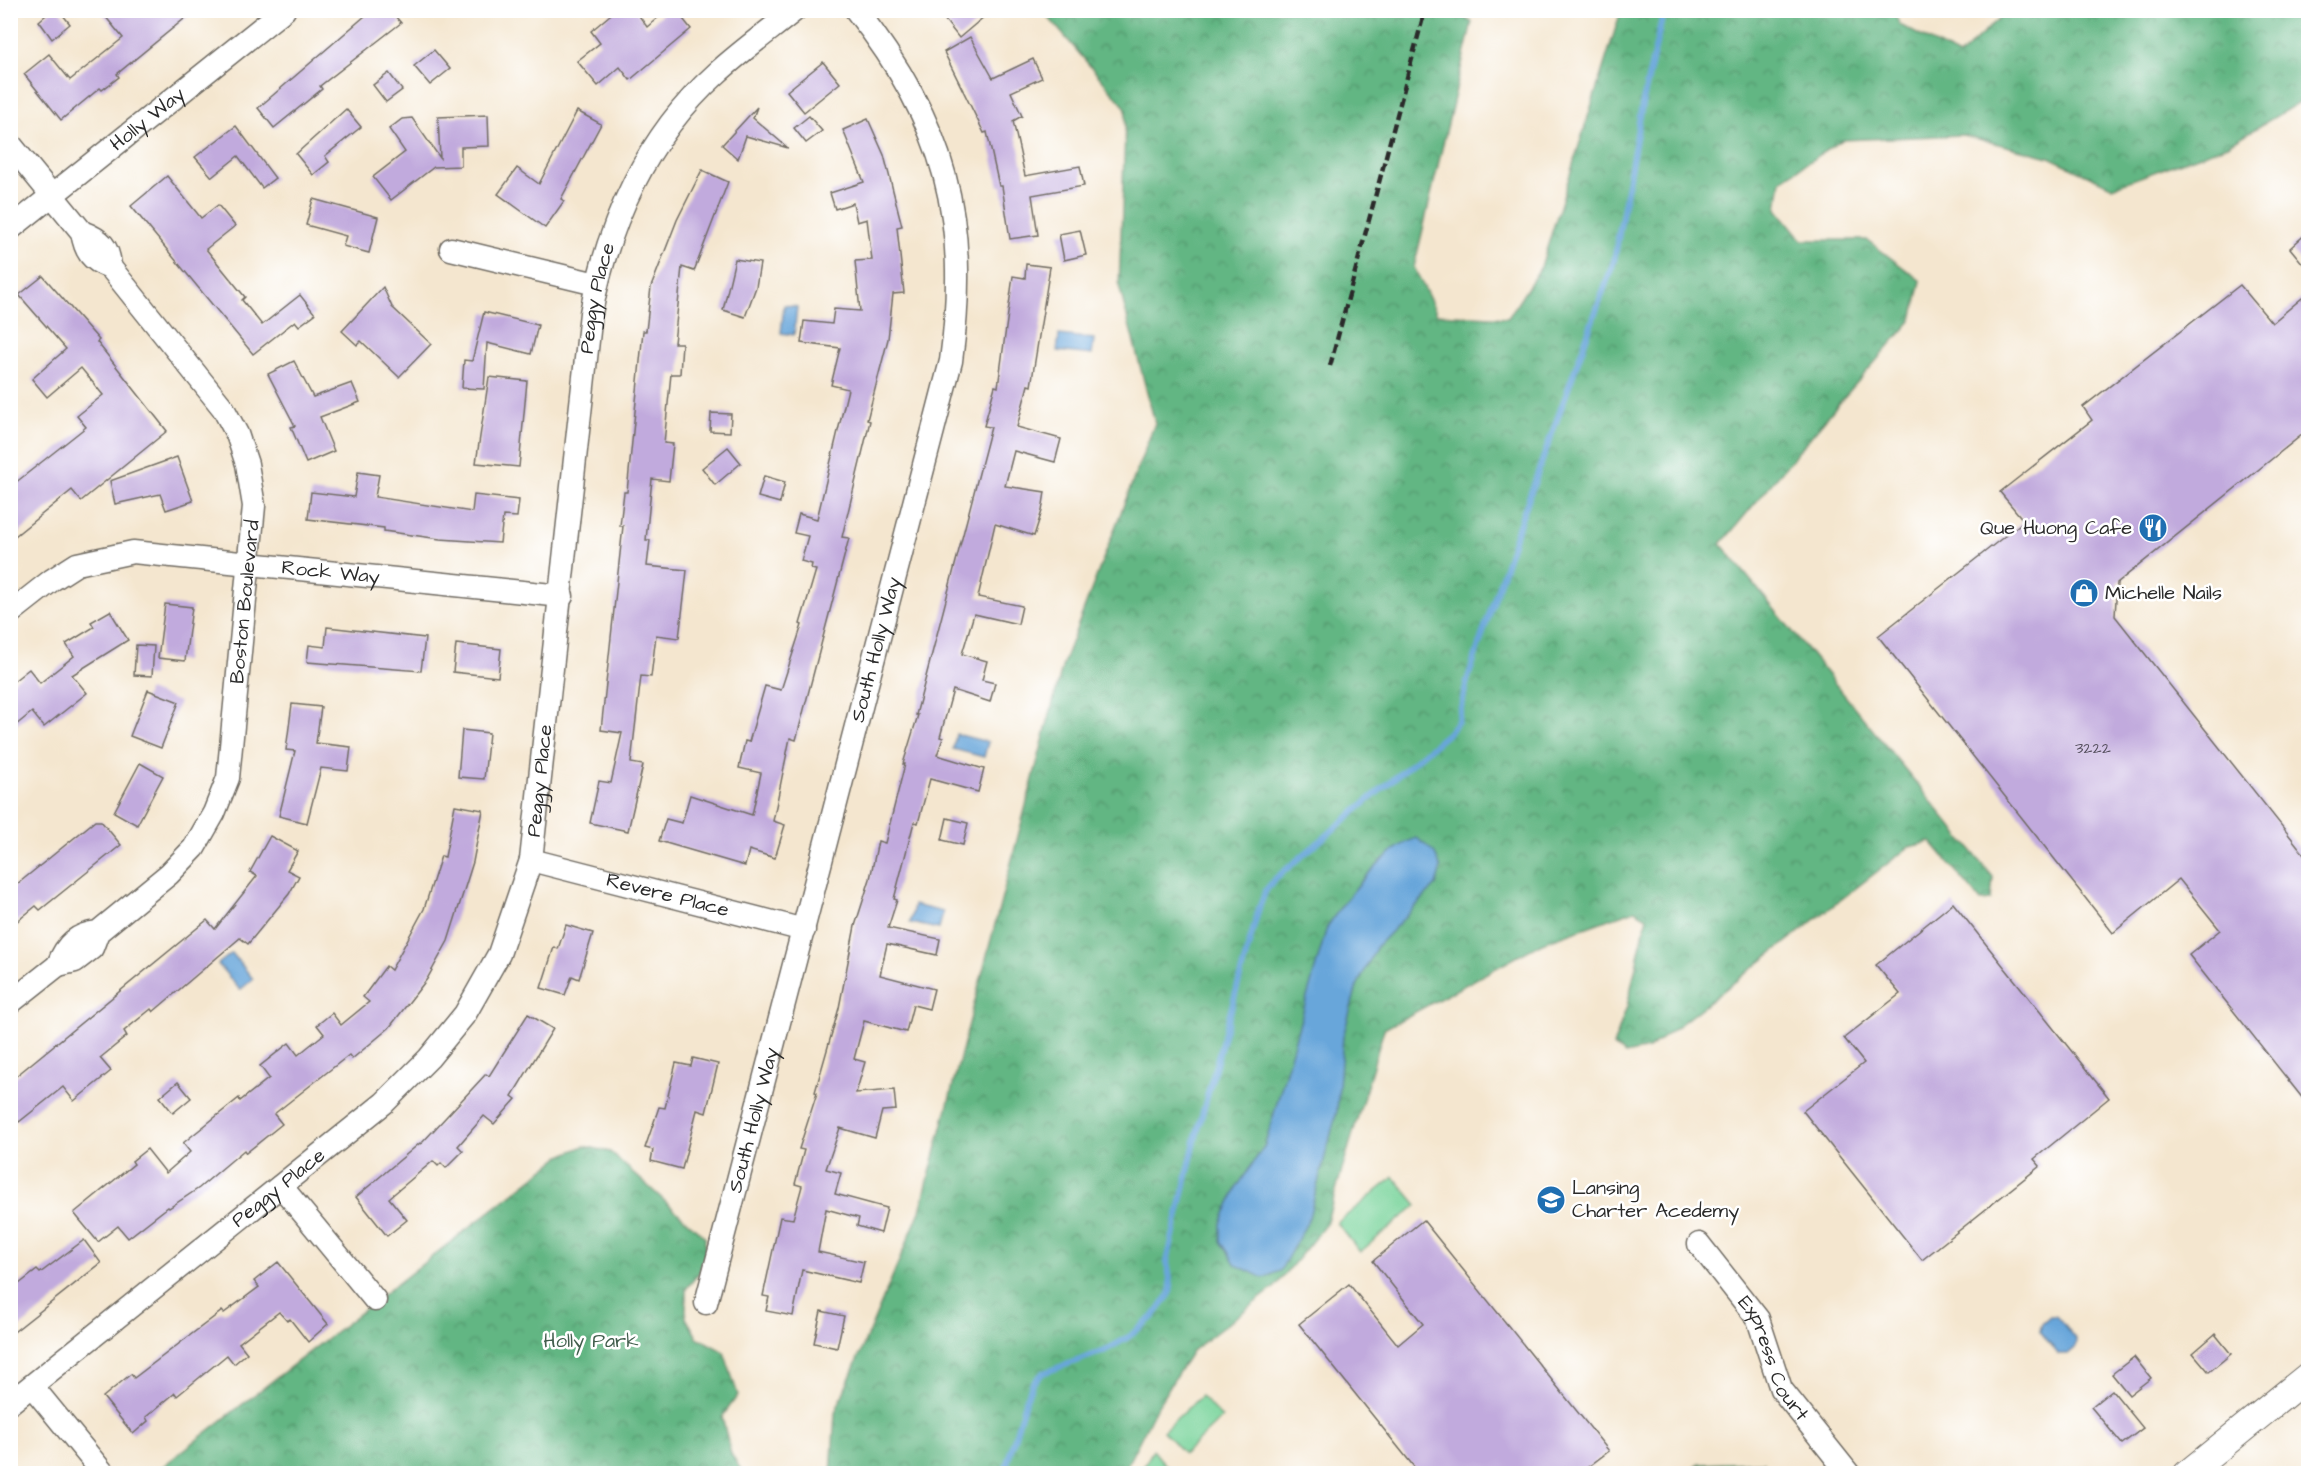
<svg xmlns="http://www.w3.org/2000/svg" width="2319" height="1484" viewBox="0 0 2319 1484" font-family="'Architects Daughter',sans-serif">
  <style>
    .green { fill: #79d49b; stroke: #528063; stroke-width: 1.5 }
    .forest { fill: url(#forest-crowns); stroke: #467057; stroke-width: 1.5 }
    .water { fill: #67a6da; stroke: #496882; stroke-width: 1.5 }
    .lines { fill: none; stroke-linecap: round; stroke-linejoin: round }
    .stream { stroke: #67a6da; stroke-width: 6 }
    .building { fill: #c1aadd }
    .minor-casing { stroke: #716c64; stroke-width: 25 }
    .tertiary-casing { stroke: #716c64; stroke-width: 29 }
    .minor { stroke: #fff; stroke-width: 22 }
    .tertiary { stroke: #fff; stroke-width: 27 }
    .rail { stroke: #2b2b2b; stroke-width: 4.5; stroke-dasharray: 9 4.5; stroke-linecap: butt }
    .labels { text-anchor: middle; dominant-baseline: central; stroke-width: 5; stroke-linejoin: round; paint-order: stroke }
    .number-label { font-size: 16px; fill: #504b58 }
    .street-label { font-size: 20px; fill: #2b2b2b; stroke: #fff }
    .poi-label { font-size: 20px; fill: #2b2b2b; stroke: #fff; text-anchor: start }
    .park-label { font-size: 20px; fill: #425e4d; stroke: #fff }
  </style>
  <defs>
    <pattern id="forest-crowns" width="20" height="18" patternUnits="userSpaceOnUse" patternTransform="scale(1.5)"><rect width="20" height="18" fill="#62b683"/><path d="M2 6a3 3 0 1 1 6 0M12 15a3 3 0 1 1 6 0" fill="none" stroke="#51946b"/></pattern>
  </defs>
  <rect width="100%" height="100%" fill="#fff"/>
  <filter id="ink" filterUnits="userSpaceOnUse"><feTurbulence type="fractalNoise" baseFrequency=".0167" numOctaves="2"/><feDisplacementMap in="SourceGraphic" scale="12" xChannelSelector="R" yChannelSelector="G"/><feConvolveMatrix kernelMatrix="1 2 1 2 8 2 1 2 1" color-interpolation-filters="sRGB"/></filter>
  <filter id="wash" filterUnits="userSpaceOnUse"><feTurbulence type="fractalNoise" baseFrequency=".008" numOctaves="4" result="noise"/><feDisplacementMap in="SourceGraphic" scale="24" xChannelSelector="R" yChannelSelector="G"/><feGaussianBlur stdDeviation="1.35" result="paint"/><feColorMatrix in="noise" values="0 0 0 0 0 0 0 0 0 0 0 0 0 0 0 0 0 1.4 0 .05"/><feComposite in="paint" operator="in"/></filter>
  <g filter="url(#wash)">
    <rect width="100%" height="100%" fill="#f4e6cf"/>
    <!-- green -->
    <g class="green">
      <polygon points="1394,1177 1417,1205 1360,1252 1337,1223"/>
      <polygon points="1201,1396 1222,1418 1184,1454 1163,1431"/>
      <polygon points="1153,1450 1172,1473 1140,1473"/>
    </g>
    <!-- forest -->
    <g class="forest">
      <polygon points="1449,10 1472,22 1414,267 1437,314 1508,318 1541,267 1621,11 1893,11 1900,25 1959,56 2007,11 2308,11 2308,97 2228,145 2113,187 2049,157 1963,135 1842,140 1781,180 1777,209 1802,240 1867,240 1921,281 1912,320 1839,403 1721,544 1993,877 1991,900 1981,901 1931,842 1909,847 1648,1049 1625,1054 1613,1046 1627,1006 1647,917 1635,910 1542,943 1384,1029 1326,1224 1275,1287 1192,1351 1156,1408 1123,1473 831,1474 835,1413 920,1211 1063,664 1155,423 1119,286 1126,108 1043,11"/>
      <polygon points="584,1146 610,1152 705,1237 705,1254 699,1273 686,1289 686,1318 697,1337 724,1352 738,1395 722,1417 731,1454 743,1473 153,1474 561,1156"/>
      <polygon points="1764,1462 1767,1473 1686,1473 1700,1464"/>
    </g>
    <!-- water -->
    <g class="water">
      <polygon points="784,305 797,307 794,335 781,333"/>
      <polygon points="1059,335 1094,339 1092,355 1057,351"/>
      <polygon points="956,734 988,742 984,757 953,749"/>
      <path d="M1417,838L1434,852L1441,868L1436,885L1377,946L1357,986L1343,1037L1337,1111L1308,1221L1280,1271L1263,1278L1236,1265L1221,1241V1223L1237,1187L1265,1145L1327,927C1346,898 1384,848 1417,838Z"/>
      <polygon points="914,905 943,912 939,929 910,923"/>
      <polygon points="232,953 253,979 240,990 218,964"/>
      <polygon points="2050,1316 2057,1316 2076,1340 2075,1348 2068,1354 2058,1354 2040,1331 2042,1323"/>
    </g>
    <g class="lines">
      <!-- stream -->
      <polyline class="stream" points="1004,1474 1024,1405 1032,1384 1043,1373 1104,1351 1127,1338 1153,1317 1170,1294 1171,1285 1167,1262 1196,1137 1259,908 1266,890 1276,878 1448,733 1458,721 1467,681 1518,528 1614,261 1642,105 1664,10"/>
    </g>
    <g id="blocks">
      <!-- building -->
      <g class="building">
        <polygon points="52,10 59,10 70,24 52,39 39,21"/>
        <polygon points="100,10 195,10 117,74 119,77 102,90 100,88 61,120 24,74 49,54 70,80 123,38"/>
        <polygon points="372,10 390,10 401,23 320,86 322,89 274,128 258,108"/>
        <polygon points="616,10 635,10 647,27 667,10 676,10 691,29 630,80 620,67 598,86 577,61 600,43 591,31"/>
        <polygon points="937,10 992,10 959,38"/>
        <polygon points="970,37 993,78 1033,59 1042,78 1011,92 1022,116 1013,121 1025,176 1080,166 1084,186 1032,195 1038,235 1010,239 1002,186 999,186 987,132 984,133 944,52"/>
        <polygon points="434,50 450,69 430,85 414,66"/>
        <polygon points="823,62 840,83 804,112 787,91"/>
        <polygon points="389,73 402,90 386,102 373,85"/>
        <polygon points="757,107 753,118 788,148 746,136 738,159 722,145"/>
        <polygon points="346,109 361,127 325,156 329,162 313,175 296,154"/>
        <polygon points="577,111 601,124 561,199 564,201 545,228 498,194 517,168 539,184"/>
        <polygon points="488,115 489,146 461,147 461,166 434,167 391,200 373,177 405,152 389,129 402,119 412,118 440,158 438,117"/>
        <polygon points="809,116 822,131 806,143 794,128"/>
        <polygon points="868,119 884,155 902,226 897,227 904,293 893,294 888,339 867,420 870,421 842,537 849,538 796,740 790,738 773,821 785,825 775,858 749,850 745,866 659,841 666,819 682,823 690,795 752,815 761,773 739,768 745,741 749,742 765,686 781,690 802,625 800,624 816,570 811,569 812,564 801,561 808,536 794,533 799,514 817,519 848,389 831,385 840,348 801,343 804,321 832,324 834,309 860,311 855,261 872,260 867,219 857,222 853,203 835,209 830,193 864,182 843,130"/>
        <polygon points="236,126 275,178 262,188 238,156 212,177 195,157"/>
        <polygon points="702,170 728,182 694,271 682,267 674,343 682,343 680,374 671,374 664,443 673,444 669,481 652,479 646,540 650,540 647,566 687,570 685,589 679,638 656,635 651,677 641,676 631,763 643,765 628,831 590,823 599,781 611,783 622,733 601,730 623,526 620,526 624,492 627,492 643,331 646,331 651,287 677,220"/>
        <polygon points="167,176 201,218 218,205 235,226 206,249 245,297 242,300 262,325 300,295 315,314 299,326 295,321 253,354 131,206"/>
        <polygon points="313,199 378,217 369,253 343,246 346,236 306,225"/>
        <polygon points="1080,230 1086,255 1064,260 1059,234"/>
        <polygon points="2308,232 2308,270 2290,248"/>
        <polygon points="735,259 760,263 756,287 745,317 723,310"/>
        <polygon points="1026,264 1050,267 1031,386 1028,385 1017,427 1061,439 1055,462 1014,451 1005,486 1045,492 1042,511 1034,536 995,524 978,597 1022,606 1018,624 974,614 962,654 987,661 982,680 995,683 990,702 953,690 940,737 943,738 937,755 984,769 978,792 930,779 918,823 914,822 894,899 897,900 888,928 940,939 937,955 887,944 880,975 934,989 929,1009 913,1005 906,1032 864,1021 854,1059 865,1062 856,1093 894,1090 896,1110 882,1111 875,1138 840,1128 826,1169 841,1173 835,1194 887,1208 881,1233 857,1226 859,1218 826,1209 818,1252 864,1262 859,1283 802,1270 793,1316 766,1311 769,1297 763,1296 780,1217 793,1219 802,1186 795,1184 804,1150 799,1149 817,1093 815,1092 839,1008 855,926 870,879 878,841 885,843 905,764 903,764 918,715 916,715 991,427 984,426 995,386 998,387 1013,276 1025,278"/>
        <polygon points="43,276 99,340 97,342 167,431 81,501 72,490 10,540 10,487 86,427 77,416 103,395 81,368 47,397 32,379 66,349 19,295"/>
        <polygon points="2240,285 2272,323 2308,293 2308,430 2117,583 2115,616 2308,859 2308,1105 2189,955 2220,930 2179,879 2113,933 1878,636 2024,521 2000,492 2092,420 2083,407"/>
        <polygon points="383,287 392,307 431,344 399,377 361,341 357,345 342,331"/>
        <polygon points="484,312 538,325 531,354 487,343 484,389 462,388 464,360 472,361"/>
        <polygon points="294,361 313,397 352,383 360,402 320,417 334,451 306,463 291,427 295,426 268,374"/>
        <polygon points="489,377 527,381 519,467 476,463"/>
        <polygon points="711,413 731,414 730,432 710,431"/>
        <polygon points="728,447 741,463 715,485 702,468"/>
        <polygon points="177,457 193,501 166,510 160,494 115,504 110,481"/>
        <polygon points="358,472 379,475 375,497 472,512 474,495 519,500 517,517 503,516 500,543 440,539 384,531 384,528 308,519 311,492 354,497"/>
        <polygon points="764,476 785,482 780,503 758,497"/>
        <polygon points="165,604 192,607 185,661 158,658"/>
        <polygon points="110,611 128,640 72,675 87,693 44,727 32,712 10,730 10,684 29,669 40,683 74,656 66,644 94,627 91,622"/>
        <polygon points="327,627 425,638 421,671 307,662 309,645 325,647"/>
        <polygon points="456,644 501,649 498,677 453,672"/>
        <polygon points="136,645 154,646 152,676 134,675"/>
        <polygon points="148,690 179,702 161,748 130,736"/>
        <polygon points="292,704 321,707 316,743 351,747 348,771 321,768 307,823 279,816 295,751 286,750"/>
        <polygon points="462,730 489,733 484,779 458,777"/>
        <polygon points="140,763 163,776 137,825 114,812"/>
        <polygon points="455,805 483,810 473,862 448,941 427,979 389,1028 352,1059 349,1055 274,1114 282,1124 246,1153 244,1150 199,1188 169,1208 168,1207 128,1238 118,1226 98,1242 74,1213 134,1164 132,1161 147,1149 166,1173 190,1152 183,1143 239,1098 240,1101 269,1078 260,1066 289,1043 298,1055 324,1034 317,1025 332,1013 341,1025 369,1002 363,997 386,966 391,970 424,909 441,856 445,857"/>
        <polygon points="947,818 968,823 963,845 942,840"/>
        <polygon points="95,821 101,821 121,845 40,910 36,906 10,927 10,890"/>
        <polygon points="270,836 298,851 287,870 299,876 289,894 248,944 240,938 153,1012 151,1009 124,1031 127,1036 100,1058 111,1071 74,1101 63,1087 19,1122 10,1112 10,1081 207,920 215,929 257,876 250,872"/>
        <polygon points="1953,903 2109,1098 2034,1159 2040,1166 1922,1260 1803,1111 1864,1063 1844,1038 1900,994 1876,965"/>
        <polygon points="566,925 593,933 579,979 572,976 565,995 541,988 554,947 558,949"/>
        <polygon points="528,1014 553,1029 512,1096 516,1099 494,1124 484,1116 458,1146 463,1151 446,1168 441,1163 438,1166 433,1161 389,1198 407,1220 387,1236 356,1197 420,1143 421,1144 486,1074 489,1076"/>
        <polygon points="693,1058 718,1064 706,1113 697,1110 682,1169 651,1161 653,1150 645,1148 659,1107 665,1108 676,1063 691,1066"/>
        <polygon points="178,1082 191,1098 173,1113 160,1097"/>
        <polygon points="1423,1220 1609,1451 1580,1473 1419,1473 1299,1324 1349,1284 1398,1345 1423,1324 1373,1261"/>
        <polygon points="84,1240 101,1263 10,1335 10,1291 37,1270 40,1273"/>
        <polygon points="278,1262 328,1324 308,1342 290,1319 287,1321 279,1312 239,1343 247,1353 234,1364 227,1355 177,1396 175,1393 146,1417 148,1421 133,1434 103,1397 131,1374 134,1378 222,1311 224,1313 259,1287 254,1281"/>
        <polygon points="821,1311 844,1316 837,1348 814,1343"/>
        <polygon points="2215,1334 2231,1354 2209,1372 2193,1353"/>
        <polygon points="2134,1357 2151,1378 2129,1395 2112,1374"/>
        <polygon points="2112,1390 2143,1428 2122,1444 2091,1407"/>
      </g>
    </g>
  </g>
  <g filter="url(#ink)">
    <use href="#blocks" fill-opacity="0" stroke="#716c64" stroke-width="1.5"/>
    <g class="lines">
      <!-- minor casing -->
      <g class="minor-casing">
        <g id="minor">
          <path d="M10,144L82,232C85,251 91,261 110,267C109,247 101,239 82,232"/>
          <path id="s1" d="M10,229L284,10"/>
          <polyline points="451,249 596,284"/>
          <path id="s2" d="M10,613L52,580L77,564L133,552L562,596"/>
          <path id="s3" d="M531,860L804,930"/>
          <path id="s4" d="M98,932C77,934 66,944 58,965L75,961L92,948L98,932L169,874L194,848L214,813L228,778L254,506L247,464L237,434L223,408L110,267"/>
          <polyline points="10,1003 58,965"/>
          <polyline points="281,1186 375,1300"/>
          <path id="s5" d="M1699,1244L1758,1319L1781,1389L1849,1474"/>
          <path id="s6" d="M706,1303L951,361C970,219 946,124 856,10"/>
          <polyline points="32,1386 104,1474"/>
          <path id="s7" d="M10,1403L384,1103L429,1058L465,1014L499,954L531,860L591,313C608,223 647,136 716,74C741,51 769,31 795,10"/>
        </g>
      </g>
      <!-- tertiary casing -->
      <g class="tertiary-casing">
        <polyline id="tertiary" points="2187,1474 2308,1376"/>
      </g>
      <!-- minor -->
      <use href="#minor" class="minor"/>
      <!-- tertiary -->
      <use href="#tertiary" class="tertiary"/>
      <!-- rail -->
      <polyline class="rail" points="1330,366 1425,10"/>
    </g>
  </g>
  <!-- icons -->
  <defs>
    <g id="restaurant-disc" transform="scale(1.5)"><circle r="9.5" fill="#1f6fb2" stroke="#fff"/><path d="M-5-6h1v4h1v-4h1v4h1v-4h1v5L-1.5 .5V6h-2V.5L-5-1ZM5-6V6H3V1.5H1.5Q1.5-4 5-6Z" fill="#fff"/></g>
    <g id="shop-disc" transform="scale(1.5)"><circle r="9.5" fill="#1f6fb2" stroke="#fff"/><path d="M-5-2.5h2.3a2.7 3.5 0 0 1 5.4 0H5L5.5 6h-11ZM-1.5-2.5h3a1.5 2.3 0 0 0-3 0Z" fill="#fff"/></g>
    <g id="school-disc" transform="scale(1.5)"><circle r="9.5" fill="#1f6fb2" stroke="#fff"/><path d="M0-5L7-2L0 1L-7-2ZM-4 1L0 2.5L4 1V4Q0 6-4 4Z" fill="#fff"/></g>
  </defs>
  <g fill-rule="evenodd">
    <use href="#restaurant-disc" x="2153" y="528"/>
    <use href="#shop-disc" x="2084" y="593"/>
    <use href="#school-disc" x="1551" y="1200"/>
  </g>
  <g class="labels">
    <!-- number labels -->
    <g class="number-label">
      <text x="2093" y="748">3222</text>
    </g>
    <!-- street labels -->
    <g class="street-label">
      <text stroke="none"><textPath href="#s1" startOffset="176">Holly Way</textPath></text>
      <text stroke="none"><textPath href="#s7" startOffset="1334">Peggy Place</textPath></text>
      <text stroke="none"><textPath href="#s2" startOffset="339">Rock Way</textPath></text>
      <text stroke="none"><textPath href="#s4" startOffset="494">Boston Boulevard</textPath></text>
      <text stroke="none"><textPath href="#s6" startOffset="675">South Holly Way</textPath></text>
      <text stroke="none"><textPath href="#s7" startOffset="848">Peggy Place</textPath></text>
      <text stroke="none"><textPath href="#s3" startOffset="141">Revere Place</textPath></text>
      <text stroke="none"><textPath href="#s6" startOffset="189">South Holly Way</textPath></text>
      <text stroke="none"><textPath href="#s7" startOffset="344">Peggy Place</textPath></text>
      <text stroke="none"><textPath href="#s5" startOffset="138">Express Court</textPath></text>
    </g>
    <!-- poi labels -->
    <g class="poi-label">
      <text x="2132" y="528" text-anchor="end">Que Huong Cafe</text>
      <text x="2105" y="593">Michelle Nails</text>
      <text x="1572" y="1188">Lansing<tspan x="1572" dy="23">Charter Acedemy</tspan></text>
    </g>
    <!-- park labels -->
    <g class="park-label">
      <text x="591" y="1341">Holly Park</text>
    </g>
  </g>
  <!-- margin -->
  <rect width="2319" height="1484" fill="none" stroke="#fff" stroke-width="36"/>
</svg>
